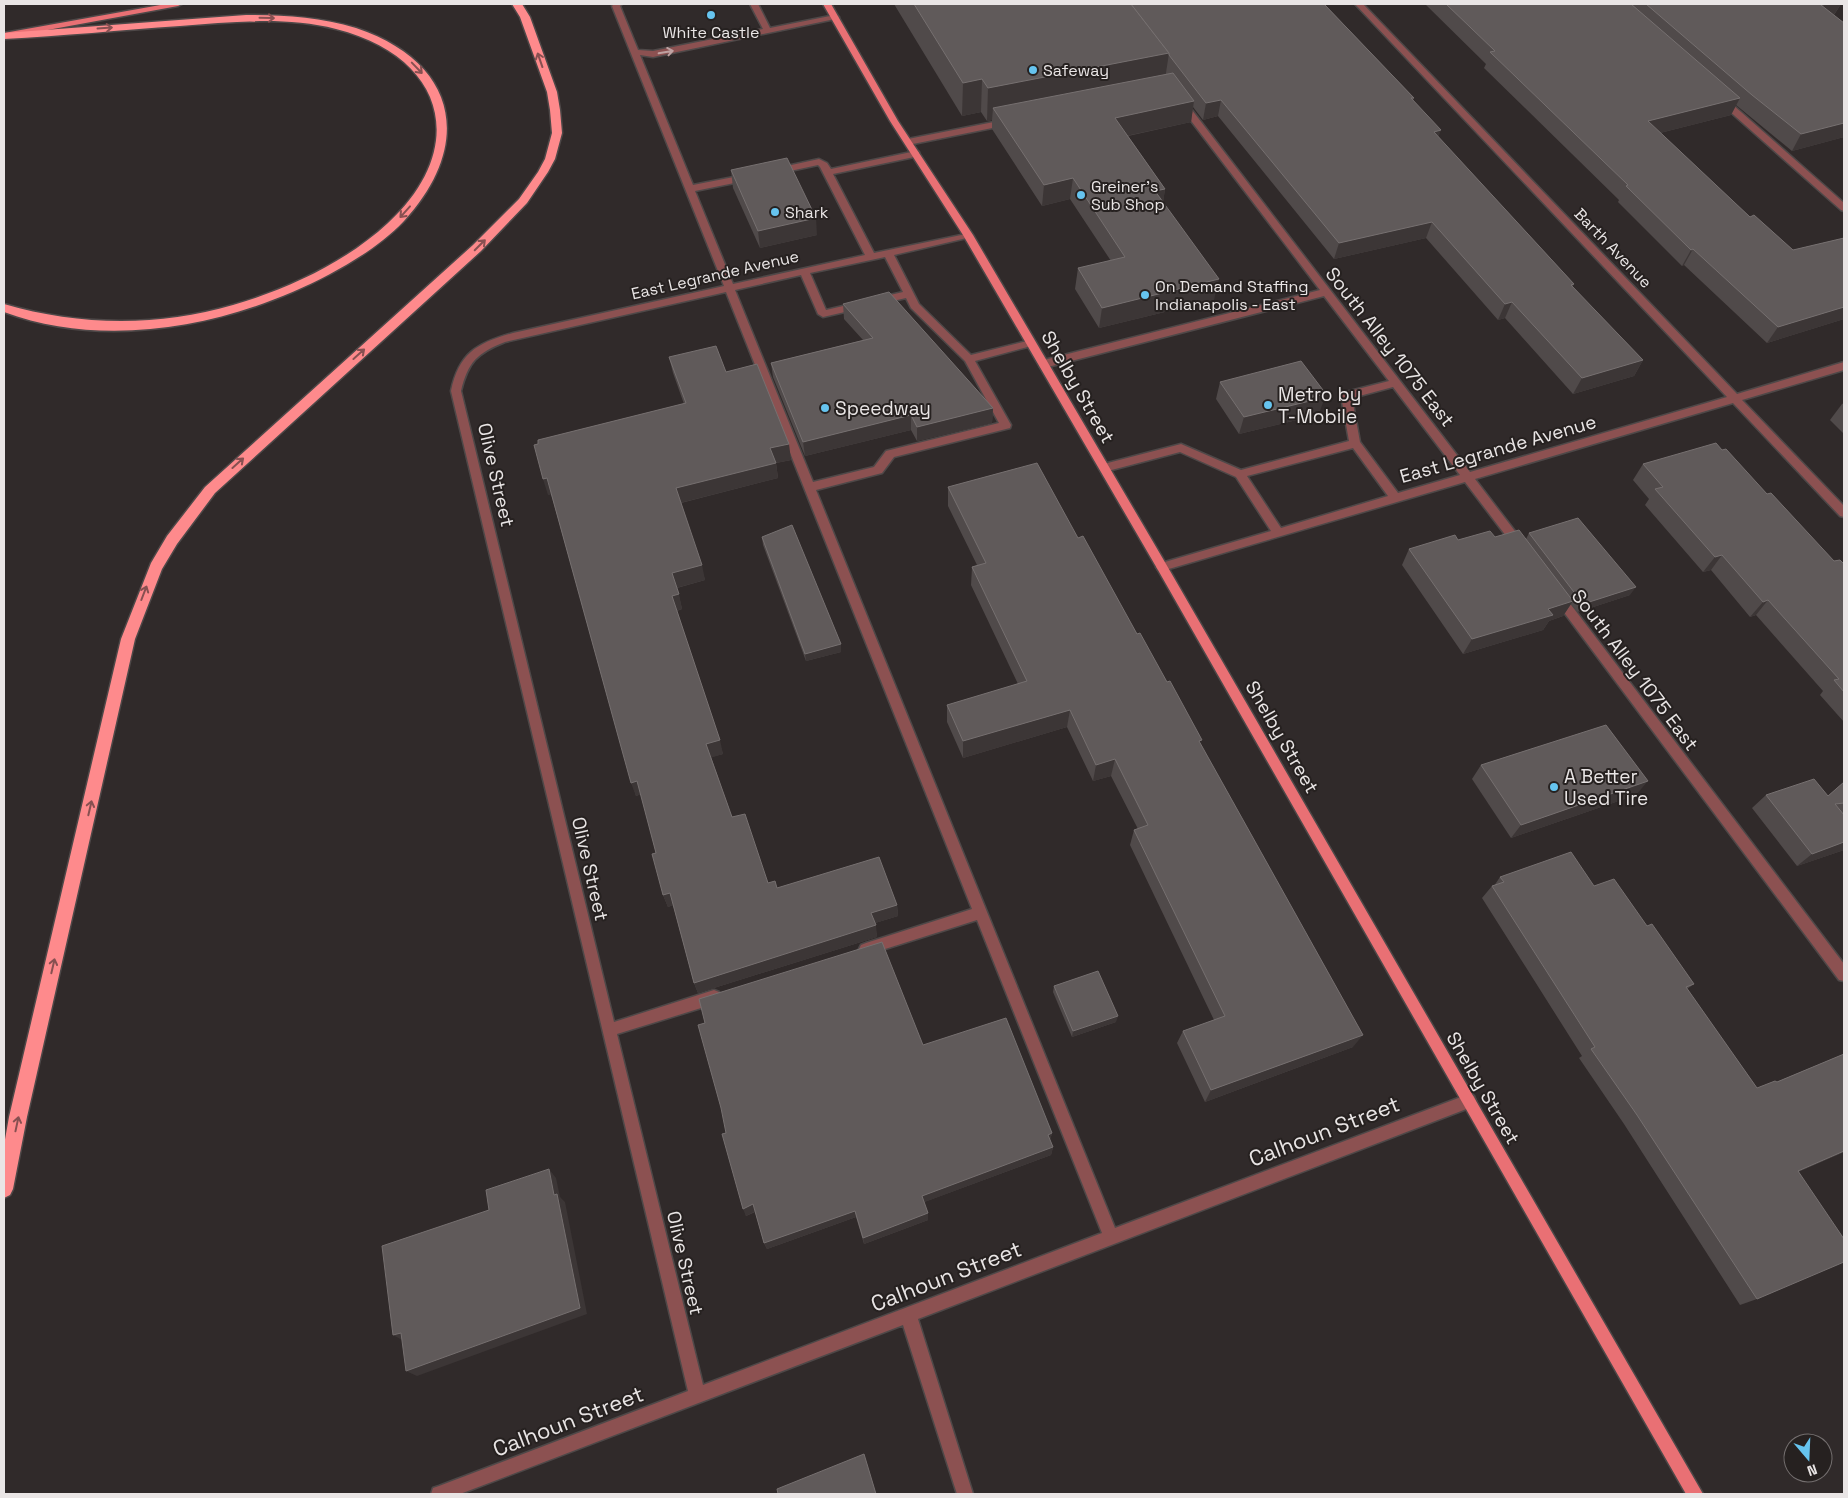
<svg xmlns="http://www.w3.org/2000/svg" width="1848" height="1498" viewBox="0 0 1848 1498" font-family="'Space Grotesk',sans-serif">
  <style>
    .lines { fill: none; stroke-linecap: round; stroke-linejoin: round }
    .minor-casing { stroke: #4e4848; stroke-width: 3 }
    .major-casing { stroke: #4e4848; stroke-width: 3 }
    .highway-casing { stroke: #4e4848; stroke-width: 3 }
    .minor { fill: #8c5151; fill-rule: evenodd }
    .major { fill: #e97074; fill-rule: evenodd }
    .highway { fill: #fe8a8c; fill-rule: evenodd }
    .wall { fill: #504a4a }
    .shaded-wall { fill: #3c3636 }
    .building { fill: #605a5a; stroke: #767070 }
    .oneway { stroke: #875051 }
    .oneway2 { stroke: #bfa2a2 }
    .poi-dot { fill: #66c4ef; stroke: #262120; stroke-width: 2 }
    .labels { text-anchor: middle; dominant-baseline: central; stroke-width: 4; stroke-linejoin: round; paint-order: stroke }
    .far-poi-label { font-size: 16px; fill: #e9e5e5; stroke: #262120; text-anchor: start }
    .far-street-label { font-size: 16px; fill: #e9e5e5; stroke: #262120 }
    .street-label { font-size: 19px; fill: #e9e5e5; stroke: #262120 }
    .poi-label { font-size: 19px; fill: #e9e5e5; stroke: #262120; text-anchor: start }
    .near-street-label { font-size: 22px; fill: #e9e5e5; stroke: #262120 }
  </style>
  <rect width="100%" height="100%" fill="#302a2a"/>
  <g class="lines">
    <!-- minor casing -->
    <g class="minor-casing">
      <g id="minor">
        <path d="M614,4H622L620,6L638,50L653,51L763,29L750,4H758L770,28L835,15L839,17L835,19L653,57L640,55L693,185L749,174L754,177L749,180L695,191L733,284L865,255L820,167L818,165L776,174L773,173V169L819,159L827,163L831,169L916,151L919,152V156L833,174L874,253L971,233V237L894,255L919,304L971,355L1031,340L1036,343L1035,345L975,361L1011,425L1010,428L894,457L882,473L816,490L1115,1228L1469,1094L1474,1096L1476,1101L1474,1106L1469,1108L918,1319L973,1494H957L903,1325L460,1494H431L433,1488L439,1486L688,1391L451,391C459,353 477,343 513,333L724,286L612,6ZM885,257L903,292L826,310L810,273ZM801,275L818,314L823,317L906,298L911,308L965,361L999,423L886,451L874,467L813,482L735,290ZM726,292L972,909L866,943L861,945L859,949L861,953L866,955L977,920L1102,1233L703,1385L617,1034L714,1004L719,1002L721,997L719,992L714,990L614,1022L461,391C468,362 477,353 505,342Z"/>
        <path d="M1355,4H1363L1737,394L1844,362V370L1742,400L1844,506V517L1840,516L1733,403L1475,479L1524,543L1526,546L1524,549H1516L1465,482L1162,571L1158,570L1156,567L1158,564L1271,531L1236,477L1180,452L1104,472L1099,468L1100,465L1181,444L1241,470L1349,441L1341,396L1342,393L1389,381L1324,296L1044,368L1040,367L1039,364L1044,360L1320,290L1179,105V101H1185L1470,472L1727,397ZM1393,387L1460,475L1398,493L1360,442L1352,398ZM1353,448L1388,496L1281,528L1247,476Z"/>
        <polygon points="1718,97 1724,97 1844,203 1844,211 1841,210 1718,101"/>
        <polygon points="1009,119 1013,122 1012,124 908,145 904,142 908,139"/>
        <polygon points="1558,591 1562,593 1844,964 1844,981 1839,980 1554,599 1552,596 1554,593"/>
      </g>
    </g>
    <!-- major casing -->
    <g class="major-casing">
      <g id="major">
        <polygon points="166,4 182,4 178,6 4,38 4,33"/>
        <polygon points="823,4 831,4 898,121 973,235 1166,564 1703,1494 1686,1494 1158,570 963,235 890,121"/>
      </g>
    </g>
    <!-- highway casing -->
    <g class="highway-casing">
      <g id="highway">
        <polygon points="512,4 522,4 530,17 557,92 560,110 562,133 555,159 548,172 527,203 481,251 215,493 177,544 162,569 135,639 27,1117 13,1189 10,1195 4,1198 4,1145 9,1117 121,639 151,563 167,536 205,487 473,245 519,199 538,172 545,159 552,133 550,110 547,92 520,17"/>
        <path d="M246,15C283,15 320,17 356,28C457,62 475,143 404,221C383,243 356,260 330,274C234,325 109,351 4,312V304C79,326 158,327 233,305C288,289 346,262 388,223C471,146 444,56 336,29C285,16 232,22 180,26C121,30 63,36 4,39V33Z"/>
      </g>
    </g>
    <!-- minor -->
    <use href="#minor" class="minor"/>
    <!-- major -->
    <use href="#major" class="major"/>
    <!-- highway -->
    <use href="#highway" class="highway"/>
  </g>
  <!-- wall -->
  <g class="wall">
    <polygon points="894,4 1324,4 1414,98 1413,100 1438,137 1574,284 1572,287 1643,360 1634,376 1573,394 1505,318 1498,320 1426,238 1334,259 1218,116 1203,120 1193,107 1191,122 1128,136 1165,189 1163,202 1214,300 1099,328 1075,289 1078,268 1111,261 1070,199 1042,206 992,129 992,120 987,121 981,112 962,116"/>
    <polygon points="1425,4 1841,4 1834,15 1844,23 1844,137 1792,151 1736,105 1731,115 1660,133 1750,217 1793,250 1844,238 1844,319 1767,343 1684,265 1682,266 1618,202 1619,200 1484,68 1486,64"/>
    <polygon points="731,170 817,235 760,248 733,188"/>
    <polygon points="843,304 993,408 992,423 917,441 911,430 805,456 773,377 771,363 863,340 844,319"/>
    <polygon points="669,357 726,372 791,460 776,463 778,478 681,503 705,580 677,588 682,609 677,611 723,754 711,757 732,817 768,883 777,888 897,905 898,916 875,923 877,937 698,993 694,983 673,905 668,907 663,895 656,853 641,794 636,796 551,494 548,495 684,404 673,373"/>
    <polygon points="1220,382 1320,411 1309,414 1309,417 1239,434 1216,399"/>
    <polygon points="1844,403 1844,434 1830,420 1842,404"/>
    <polygon points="1722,450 1834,561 1844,564 1844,722 1820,695 1823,691 1756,615 1750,617 1711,570 1703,572 1645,505 1649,499 1633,480 1643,464"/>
    <polygon points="948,487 1078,538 1137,634 1200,744 1353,1047 1205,1102 1177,1043 1183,1031 1214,1020 1130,845 1134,830 1138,829 1111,776 1093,781 1067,727 963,758 947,722 947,705 1018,684 971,585 972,567 977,565 948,506"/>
    <polygon points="1529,533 1630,595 1578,612 1571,604 1563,616 1549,621 1543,630 1463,654 1402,565 1409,549 1495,537 1526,539"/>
    <polygon points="762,537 841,652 806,661 763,545"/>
    <polygon points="1481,765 1636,795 1511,838 1472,779"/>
    <polygon points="1844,782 1844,850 1797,866 1752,808 1766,795 1828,796"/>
    <polygon points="1500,877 1594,886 1647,926 1694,984 1687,989 1757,1088 1777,1082 1844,1054 1844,1152 1798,1172 1757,1299 1740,1305 1624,1124 1579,1058 1582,1056 1482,898 1492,886 1494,886"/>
    <polygon points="1054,986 1116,1022 1072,1037 1053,992"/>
    <polygon points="923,1045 1052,1133 1050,1140 1053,1147 1051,1155 924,1202 928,1220 864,1244 856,1217 767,1249 764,1243 755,1212 746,1216 726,1133"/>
  </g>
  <!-- shaded-wall -->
  <g class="shaded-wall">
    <polygon points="1828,4 1841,4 1833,16 1821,5"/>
    <polygon points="1169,53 1164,86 993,108 992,120 987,121 988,88"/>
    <polygon points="982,79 981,112 962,116 963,83"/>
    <polygon points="1740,98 1731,115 1640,138 1648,121"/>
    <polygon points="1221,100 1218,116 1203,120 1206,103"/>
    <polygon points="1194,101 1191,122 1112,139 1115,118"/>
    <polygon points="1844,123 1844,137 1792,151 1801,134"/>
    <polygon points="1441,130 1435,146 1434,132"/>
    <polygon points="1073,178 1070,199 1042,206 1044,185"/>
    <polygon points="1165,189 1162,210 1155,191"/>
    <polygon points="816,218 817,235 760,248 758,231"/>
    <polygon points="1432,222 1426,238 1334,259 1339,243"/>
    <polygon points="1693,249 1684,265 1682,266 1691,250"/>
    <polygon points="1219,279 1214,300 1099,328 1102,308"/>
    <polygon points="1512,302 1505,318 1498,320 1505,304"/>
    <polygon points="1844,307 1844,319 1767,343 1778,327"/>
    <polygon points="1643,360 1634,376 1573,394 1582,378"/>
    <polygon points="1326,394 1320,411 1309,414 1309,417 1239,434 1244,417"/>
    <polygon points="993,408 992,423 917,441 917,427"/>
    <polygon points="911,415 911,430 805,456 803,442"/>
    <polygon points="789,444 791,460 776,463 778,478 680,503 676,488 770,448"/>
    <polygon points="547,478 552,494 548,495 543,479"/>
    <polygon points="1722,555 1711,570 1703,572 1715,557"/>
    <polygon points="702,565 705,580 676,588 672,573"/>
    <polygon points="1636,587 1630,595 1578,612 1583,604"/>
    <polygon points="679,594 682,609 676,611 672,596"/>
    <polygon points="1768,600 1756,615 1750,617 1763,602"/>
    <polygon points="1573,601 1563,616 1549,621 1543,630 1463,654 1472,639 1548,609"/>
    <polygon points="841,644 841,652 806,661 805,654"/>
    <polygon points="1070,710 1067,727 963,758 963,741"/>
    <polygon points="720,740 723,754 710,758 706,744"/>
    <polygon points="1115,759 1111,776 1093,781 1096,765"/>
    <polygon points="637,781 642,794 636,796 631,783"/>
    <polygon points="1648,781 1636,795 1511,838 1521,825"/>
    <polygon points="1844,842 1844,850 1797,866 1812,854"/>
    <polygon points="670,893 674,905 668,907 663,895"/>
    <polygon points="897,905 898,916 872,924 871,913"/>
    <polygon points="876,925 877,937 698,993 694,983"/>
    <polygon points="1118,1016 1116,1022 1072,1037 1073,1031"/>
    <polygon points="1363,1035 1353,1047 1205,1102 1211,1090"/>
    <polygon points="1052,1133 1050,1141 1048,1135"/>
    <polygon points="1053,1147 1051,1155 922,1203 922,1196"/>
    <polygon points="1844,1151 1844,1152 1781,1179 1798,1171"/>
    <polygon points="549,1169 556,1178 560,1197 565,1202 587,1314 417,1376 406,1371 554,1195"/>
    <polygon points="753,1204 756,1211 746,1216 743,1209"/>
    <polygon points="855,1211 856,1217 767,1249 764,1243"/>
    <polygon points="928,1213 928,1220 864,1244 863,1238"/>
    <polygon points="401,1333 404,1341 393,1335"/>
  </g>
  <!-- building -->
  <g class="building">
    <polygon points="914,4 1131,4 1169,53 988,88 982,79 963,83"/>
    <polygon points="1131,4 1324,4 1414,98 1411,98 1441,130 1434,132 1574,284 1571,285 1643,360 1582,378 1512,302 1505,304 1432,222 1339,243 1221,100 1206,103 1169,55 1169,53"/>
    <polygon points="1446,4 1631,4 1740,98 1648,121 1750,217 1754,215 1793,250 1844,238 1844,307 1778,327 1693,249 1691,250 1626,186 1628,185 1490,52 1495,51"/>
    <polygon points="1646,4 1828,4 1821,5 1844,23 1844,123 1801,134 1752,95"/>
    <polygon points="1173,73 1194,101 1115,118 1165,189 1155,191 1219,279 1102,308 1078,268 1125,257 1073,178 1044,185 993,108"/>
    <polygon points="787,158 816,218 758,231 731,170"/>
    <polygon points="889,292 993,408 917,427 911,415 803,442 771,363 873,338 843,304"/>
    <polygon points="716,346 726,372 757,364 789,444 770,448 776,463 676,488 702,565 672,573 679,594 672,596 720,740 706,744 732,817 745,814 768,883 775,881 777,888 879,857 897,905 871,913 876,925 694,983 670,893 663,895 652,854 656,853 637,781 631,783 547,478 543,479 534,445 538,444 538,440 686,403 669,357"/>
    <polygon points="1301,361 1326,394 1312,397 1314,400 1244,417 1220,382"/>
    <polygon points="1716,443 1722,450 1726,449 1767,494 1771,493 1834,561 1840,560 1844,564 1844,692 1834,680 1839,679 1768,600 1763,602 1722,555 1715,557 1655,489 1663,487 1643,464"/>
    <polygon points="1037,463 1078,538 1083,536 1137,634 1140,633 1167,682 1170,681 1202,740 1199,741 1363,1035 1211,1090 1183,1031 1225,1016 1134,830 1148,825 1115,759 1096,765 1070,710 963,741 947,705 1027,681 972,567 986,563 948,487"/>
    <polygon points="1578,518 1636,587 1583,604 1529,533"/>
    <polygon points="792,525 841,644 805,654 762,537"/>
    <polygon points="1519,530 1573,601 1548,609 1553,615 1472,639 1409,549 1455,535 1458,540 1490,531 1495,537"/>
    <polygon points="1606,725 1648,781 1521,825 1481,765"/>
    <polygon points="1814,779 1828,796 1844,782 1844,803 1835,804 1844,815 1844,842 1812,854 1766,795"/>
    <polygon points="1571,852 1594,886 1614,879 1647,926 1652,924 1694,984 1686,987 1757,1088 1775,1081 1777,1082 1844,1054 1844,1151 1798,1171 1844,1239 1844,1262 1757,1299 1637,1115 1591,1049 1595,1047 1492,886 1504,882 1500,877"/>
    <polygon points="882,942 923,1045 1006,1018 1052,1133 1048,1135 1053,1147 922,1196 928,1213 863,1238 855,1211 764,1243 753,1204 743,1209 722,1134 726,1133 721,1108 698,1025 705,1023 699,999"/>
    <polygon points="1098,971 1118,1016 1073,1031 1054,986"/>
    <polygon points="549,1169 554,1195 557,1194 580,1308 406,1371 401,1333 393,1335 382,1246 489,1210 486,1190"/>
    <polygon points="864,1454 876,1494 778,1494 777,1489"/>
  </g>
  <!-- one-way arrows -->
  <defs><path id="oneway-shaft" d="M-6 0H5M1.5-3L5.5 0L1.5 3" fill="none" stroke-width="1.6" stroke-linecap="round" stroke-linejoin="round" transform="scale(1.25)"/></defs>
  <g class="oneway">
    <use href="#oneway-shaft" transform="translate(267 18) rotate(1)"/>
    <use href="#oneway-shaft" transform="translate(105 28) rotate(-4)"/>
    <use href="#oneway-shaft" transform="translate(540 60) rotate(-109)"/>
    <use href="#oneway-shaft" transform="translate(417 68) rotate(46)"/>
    <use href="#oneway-shaft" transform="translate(405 212) rotate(132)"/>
    <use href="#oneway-shaft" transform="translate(480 245) rotate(-45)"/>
    <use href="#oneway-shaft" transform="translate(359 354) rotate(-42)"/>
    <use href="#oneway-shaft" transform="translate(238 463) rotate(-42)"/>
    <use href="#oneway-shaft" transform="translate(144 593) rotate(-69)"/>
    <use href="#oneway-shaft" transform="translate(90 808) rotate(-77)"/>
    <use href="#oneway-shaft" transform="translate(53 966) rotate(-77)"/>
    <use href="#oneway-shaft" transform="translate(17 1124) rotate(-78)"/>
  </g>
  <use class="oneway2" href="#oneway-shaft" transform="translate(666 52) rotate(-10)"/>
  <!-- markers -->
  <g class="poi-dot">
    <circle cx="711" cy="15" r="5"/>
    <circle cx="1033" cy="70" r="5"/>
    <circle cx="1081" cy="195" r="5"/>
    <circle cx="775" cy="212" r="5"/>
    <circle cx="1145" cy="295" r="5"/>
    <circle cx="1268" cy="405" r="5"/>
    <circle cx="825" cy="408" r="5"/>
    <circle cx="1554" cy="787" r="5"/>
  </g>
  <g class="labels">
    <!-- far-poi labels -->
    <g class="far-poi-label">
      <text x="711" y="32" text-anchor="middle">White Castle</text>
      <text x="1043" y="70">Safeway</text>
      <text x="1091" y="186">Greiner's<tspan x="1091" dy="18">Sub Shop</tspan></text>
      <text x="785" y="212">Shark</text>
      <text x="1155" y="286">On Demand Staffing<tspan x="1155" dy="18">Indianapolis - East</tspan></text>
    </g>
    <!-- far-street labels -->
    <g class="far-street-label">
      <text transform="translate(1613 248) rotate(46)">Barth Avenue</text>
      <text transform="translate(715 275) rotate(-13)">East Legrande Avenue</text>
    </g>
    <!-- street labels -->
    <g class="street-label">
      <text transform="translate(1390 347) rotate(52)">South Alley 1075 East</text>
      <text transform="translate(1078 387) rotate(60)">Shelby Street</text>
      <text transform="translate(1498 449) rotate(-16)">East Legrande Avenue</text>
      <text transform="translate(496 475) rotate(77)">Olive Street</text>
      <text transform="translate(1635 670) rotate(53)">South Alley 1075 East</text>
      <text transform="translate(1282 737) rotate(60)">Shelby Street</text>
      <text transform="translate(590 869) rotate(77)">Olive Street</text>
      <text transform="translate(1483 1088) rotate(60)">Shelby Street</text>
      <text transform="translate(685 1263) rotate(77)">Olive Street</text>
    </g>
    <!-- poi labels -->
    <g class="poi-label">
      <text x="1278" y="394">Metro by<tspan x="1278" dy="22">T-Mobile</tspan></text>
      <text x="835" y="408">Speedway</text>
      <text x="1564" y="776">A Better<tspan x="1564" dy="22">Used Tire</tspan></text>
    </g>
    <!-- near-street labels -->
    <g class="near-street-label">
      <text transform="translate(1324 1131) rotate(-21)">Calhoun Street</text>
      <text transform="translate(946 1276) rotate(-21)">Calhoun Street</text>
      <text transform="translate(568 1421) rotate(-21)">Calhoun Street</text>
    </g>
  </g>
  <!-- border -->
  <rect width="1848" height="1498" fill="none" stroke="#e9e5e5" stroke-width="10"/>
  <!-- north arrow -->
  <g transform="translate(1808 1458) rotate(161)"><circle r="24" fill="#262120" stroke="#746f6f"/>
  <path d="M0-4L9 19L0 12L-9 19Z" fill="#66c4ef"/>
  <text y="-8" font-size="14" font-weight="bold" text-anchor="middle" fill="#e9e5e5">N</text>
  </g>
</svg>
